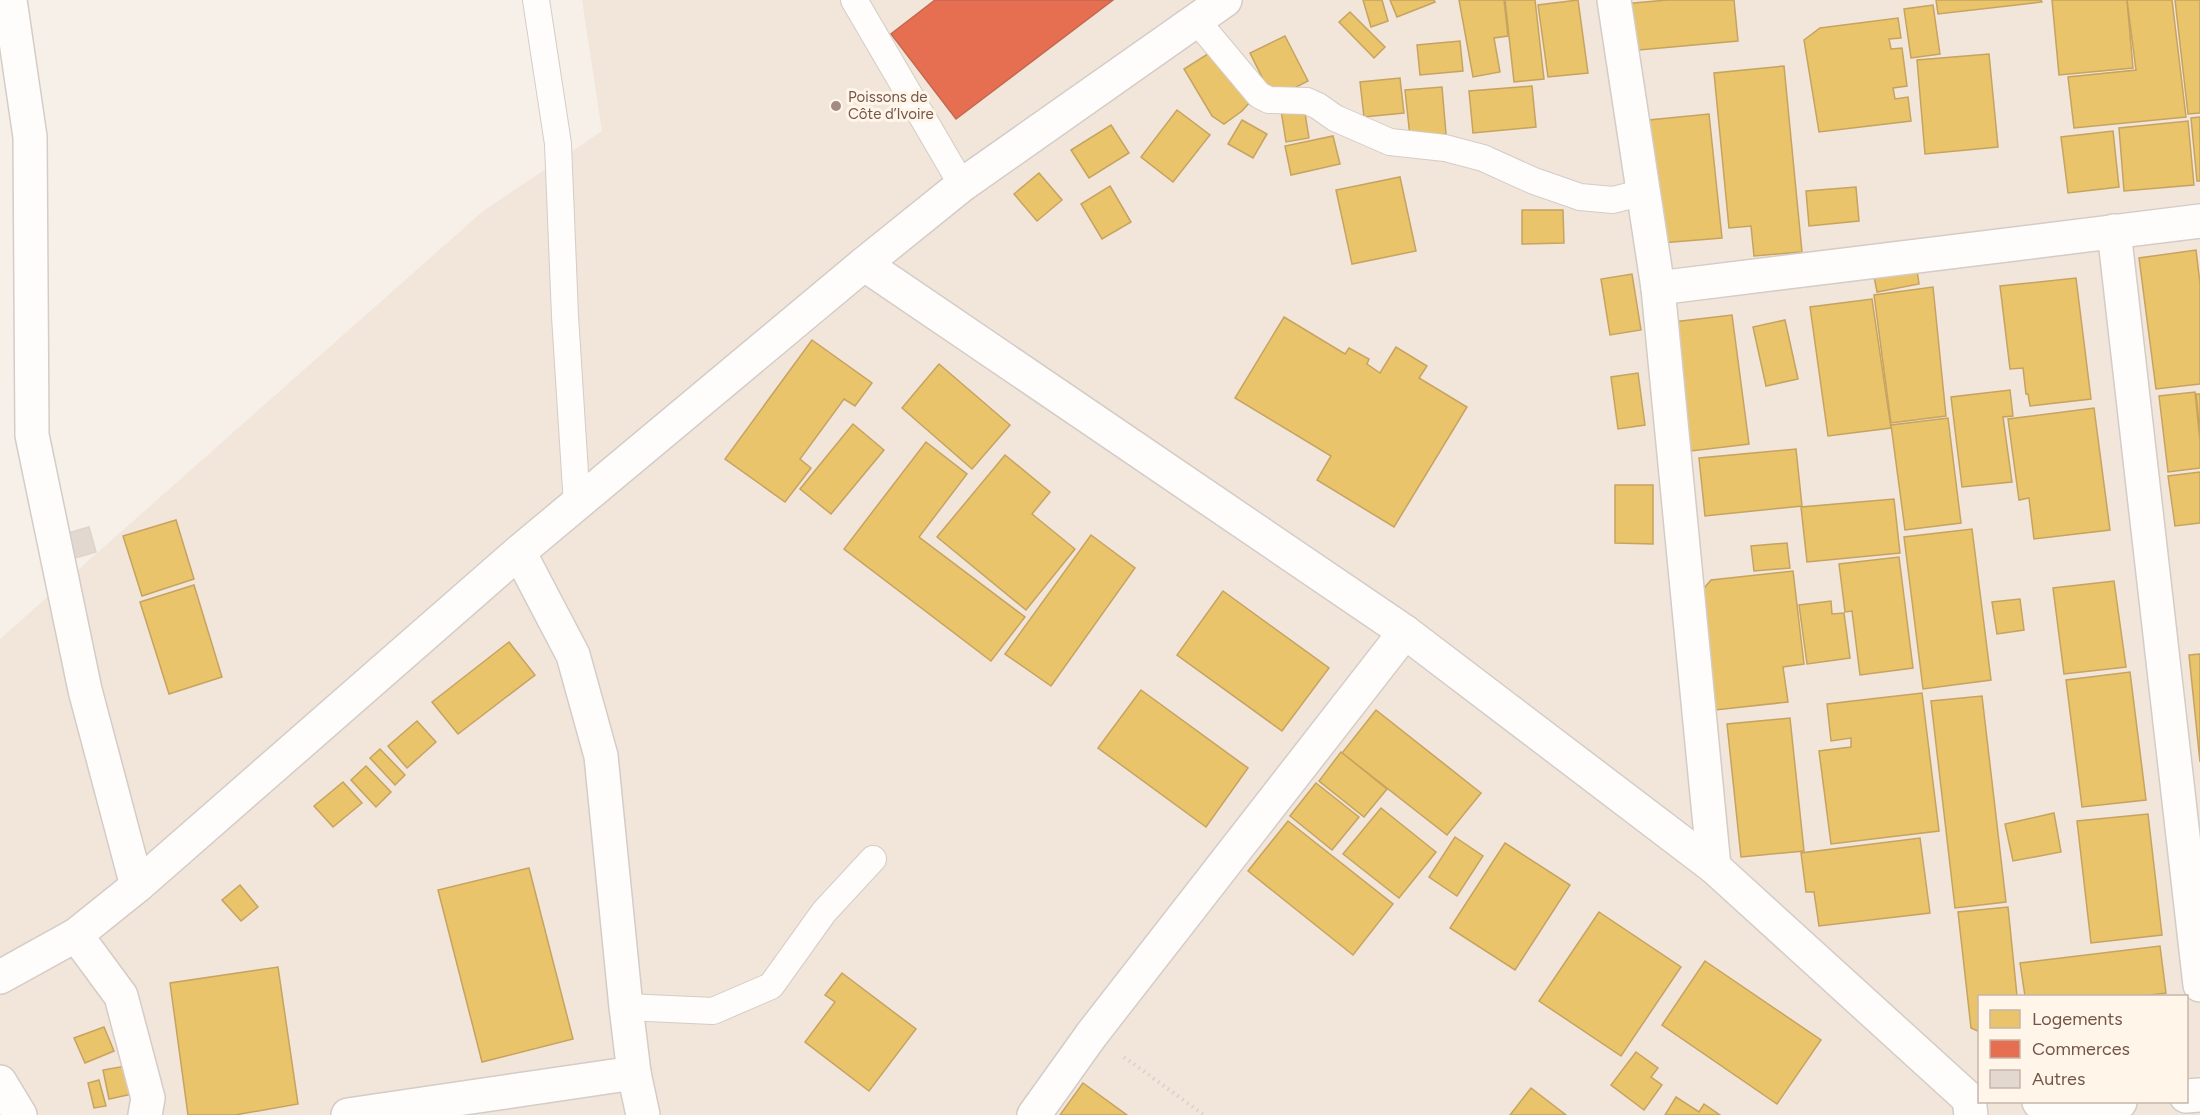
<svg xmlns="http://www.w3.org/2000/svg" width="2200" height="1115" viewBox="0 0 2200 1115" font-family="Figtree,sans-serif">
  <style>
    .residential { fill: #f2e5d9; fill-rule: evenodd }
    .homes { fill: #e9c46a; stroke: #c6a360; stroke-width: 1.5 }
    .shops { fill: #e76f51; stroke: #c4684f; stroke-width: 1.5 }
    .building { fill: #e2d8d0; stroke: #dfd3cb; stroke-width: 1.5 }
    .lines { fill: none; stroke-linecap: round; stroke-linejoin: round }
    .service-casing { stroke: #d4ccc6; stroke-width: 28 }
    .minor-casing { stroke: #d4ccc6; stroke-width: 36 }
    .path { stroke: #dad0cc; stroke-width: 4; stroke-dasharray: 1.5 4.5; stroke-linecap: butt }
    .service { stroke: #fefdfc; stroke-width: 26 }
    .minor { stroke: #fefdfc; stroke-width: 33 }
    .poi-dot { fill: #a28c81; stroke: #fff5e9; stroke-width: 2 }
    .labels { text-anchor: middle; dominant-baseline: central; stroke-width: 6; stroke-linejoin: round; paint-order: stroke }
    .poi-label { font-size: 15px; fill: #745649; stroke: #fff5e9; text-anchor: start }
  </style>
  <rect width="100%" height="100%" fill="#f6f0e9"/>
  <!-- residential -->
  <path class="residential" d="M582,0H2200V1115H0V639L482,212L602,131ZM1980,996H2186V1102H1980Z"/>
  <!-- homes -->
  <g class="homes">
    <polygon points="1363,0 1382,0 1388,21 1371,27"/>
    <polygon points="1390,0 1434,0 1435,2 1397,17"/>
    <polygon points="1459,0 1504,0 1508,36 1494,38 1500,72 1473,77"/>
    <polygon points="1505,0 1535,0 1544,79 1514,82"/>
    <polygon points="1578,0 1588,73 1548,77 1538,5"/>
    <polygon points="1667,0 1734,0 1738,41 1628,51 1623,4"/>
    <polygon points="1936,0 2041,0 2042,2 1938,14"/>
    <polygon points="2052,0 2127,0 2133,68 2059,75"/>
    <polygon points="2127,0 2172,0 2186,117 2074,128 2068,77 2136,70"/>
    <polygon points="2175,0 2200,0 2200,113 2188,114"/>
    <polygon points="1933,5 1940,54 1911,58 1904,9"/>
    <polygon points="1350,12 1385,47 1374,58 1339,22"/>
    <polygon points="1898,18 1901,38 1889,39 1891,49 1902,48 1907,86 1893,88 1895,99 1908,97 1911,121 1819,132 1804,40 1820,28"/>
    <polygon points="1285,36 1308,81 1273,99 1250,53"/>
    <polygon points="1460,41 1463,71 1420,75 1417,45"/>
    <polygon points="1214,50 1232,84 1241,82 1252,100 1242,111 1224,124 1212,116 1184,69"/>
    <polygon points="1989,54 1998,147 1925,154 1917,60"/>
    <polygon points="1784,66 1802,252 1754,256 1751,226 1729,228 1714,73"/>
    <polygon points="1400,78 1404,113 1364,117 1360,82"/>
    <polygon points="1532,86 1536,127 1473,133 1469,91"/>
    <polygon points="1442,87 1446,134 1410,137 1405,90"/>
    <polygon points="1303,101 1309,138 1286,142 1280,104"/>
    <polygon points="1177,110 1210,135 1173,182 1141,157"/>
    <polygon points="1709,114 1722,238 1661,243 1649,120"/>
    <polygon points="2200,117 2200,181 2197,181 2191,118"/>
    <polygon points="1242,120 1267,134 1253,158 1228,144"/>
    <polygon points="2188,121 2194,185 2124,191 2119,128"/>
    <polygon points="1111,125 1129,153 1089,178 1071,150"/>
    <polygon points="2113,131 2119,187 2068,193 2061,137"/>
    <polygon points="1333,136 1340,164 1291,175 1285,146"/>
    <polygon points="1039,173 1062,200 1037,221 1014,194"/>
    <polygon points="1400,177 1416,251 1352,264 1336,190"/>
    <polygon points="1110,186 1131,222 1102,239 1081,204"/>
    <polygon points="1856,187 1859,221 1809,226 1806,191"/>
    <polygon points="1522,210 1563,210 1564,243 1522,244"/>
    <polygon points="2196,250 2200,283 2200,384 2156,389 2139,258"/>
    <polygon points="1916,263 1919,284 1877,292 1873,271"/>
    <polygon points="1632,274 1641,330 1610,335 1601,279"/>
    <polygon points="2076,278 2091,399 2030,406 2028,394 2026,394 2023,368 2010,369 2000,286"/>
    <polygon points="1933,287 1946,416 1891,423 1874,295"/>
    <polygon points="1872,299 1891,428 1828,436 1810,307"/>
    <polygon points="1732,315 1749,444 1691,451 1673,322"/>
    <polygon points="1284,317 1345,354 1349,348 1369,359 1367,364 1380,373 1396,347 1427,366 1419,378 1467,407 1394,527 1317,480 1331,456 1235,398"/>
    <polygon points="1785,320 1798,379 1766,386 1753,327"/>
    <polygon points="812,340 872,383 855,406 844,399 800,459 811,468 785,502 725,459"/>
    <polygon points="939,364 1010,425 972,469 902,408"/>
    <polygon points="1638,373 1645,425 1618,429 1611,377"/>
    <polygon points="2010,390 2013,416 2003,417 2012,482 1962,487 1951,397"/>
    <polygon points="2195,392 2200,441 2200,468 2168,472 2159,396"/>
    <polygon points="2196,394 2200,394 2200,434"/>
    <polygon points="2094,408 2110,530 2034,539 2029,498 2019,500 2008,419"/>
    <polygon points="1948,418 1961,523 1905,530 1891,425"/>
    <polygon points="853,424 884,450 831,514 800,489"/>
    <polygon points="926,442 967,474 919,537 1025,617 991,661 844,549"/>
    <polygon points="1796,449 1802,506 1705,516 1699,458"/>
    <polygon points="1005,455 1050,492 1032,514 1075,549 1026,610 937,537"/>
    <polygon points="2200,472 2200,523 2175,526 2168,476"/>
    <polygon points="1615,485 1653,485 1653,544 1615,543"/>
    <polygon points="1894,499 1900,553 1807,562 1801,507"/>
    <polygon points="176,520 194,579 142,596 123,536"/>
    <polygon points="1972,529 1991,680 1923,689 1904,537"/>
    <polygon points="1091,535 1135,568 1051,686 1005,654"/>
    <polygon points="1787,543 1790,568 1754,571 1751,546"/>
    <polygon points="1899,557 1913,668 1860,675 1852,611 1845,612 1839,564"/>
    <polygon points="1793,571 1804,664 1783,667 1788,702 1706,711 1693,601 1711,580"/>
    <polygon points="2114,581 2126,667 2064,674 2053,588"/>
    <polygon points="194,585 222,677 169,694 140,602"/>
    <polygon points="1223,591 1329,668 1282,731 1177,655"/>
    <polygon points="2020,599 2024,630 1997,634 1992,602"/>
    <polygon points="1831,601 1832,614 1844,613 1850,658 1807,664 1799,605"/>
    <polygon points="509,642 535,675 458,734 432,702"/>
    <polygon points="2200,654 2200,762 2189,655"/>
    <polygon points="2130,672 2146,800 2082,807 2066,680"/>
    <polygon points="1141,690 1248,768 1206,827 1098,748"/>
    <polygon points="1922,693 1939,831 1831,844 1819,751 1851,747 1851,738 1831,741 1827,704"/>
    <polygon points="1982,696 2006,902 1955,908 1931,701"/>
    <polygon points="1376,710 1481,793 1447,835 1342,753"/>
    <polygon points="1790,718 1804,851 1741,857 1727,724"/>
    <polygon points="417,721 436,742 407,768 388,746"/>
    <polygon points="380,749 405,775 395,785 370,758"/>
    <polygon points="1341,752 1387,789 1364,817 1319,781"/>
    <polygon points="366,766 391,792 376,807 351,780"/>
    <polygon points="343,782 362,803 333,827 314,806"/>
    <polygon points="1316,783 1359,817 1332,850 1290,816"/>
    <polygon points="1381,808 1436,852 1399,898 1343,854"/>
    <polygon points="2054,813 2061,852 2013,861 2005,824"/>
    <polygon points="2148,814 2162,935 2091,943 2077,821"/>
    <polygon points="1288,821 1393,904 1353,955 1248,871"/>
    <polygon points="1455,837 1483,856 1457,896 1429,877"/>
    <polygon points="1920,838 1930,913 1819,926 1814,892 1806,892 1801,853"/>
    <polygon points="1505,843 1570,885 1515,970 1450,928"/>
    <polygon points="529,868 573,1039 482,1062 438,890"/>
    <polygon points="240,885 258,907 241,921 222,900"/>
    <polygon points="2008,907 2017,996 1980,996 1980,1032 1971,1028 1958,912"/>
    <polygon points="1599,912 1681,967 1621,1056 1539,1001"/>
    <polygon points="2160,946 2166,993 2142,996 2025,996 2020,963"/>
    <polygon points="1705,961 1821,1040 1777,1104 1662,1025"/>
    <polygon points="278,967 298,1104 235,1115 188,1115 170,983"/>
    <polygon points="842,973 916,1029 869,1091 805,1042 835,1002 825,995"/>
    <polygon points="104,1027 114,1051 85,1063 74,1038"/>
    <polygon points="1636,1052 1658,1068 1651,1077 1662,1085 1644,1110 1611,1085"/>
    <polygon points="131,1065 137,1093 109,1099 103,1070"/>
    <polygon points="99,1080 106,1106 94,1108 88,1083"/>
    <polygon points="1083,1083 1127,1115 1060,1115"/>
    <polygon points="1531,1088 1566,1115 1510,1115"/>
    <polygon points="1676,1097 1699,1112 1704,1104 1720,1115 1665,1115"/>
  </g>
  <!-- shops -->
  <polygon class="shops" points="935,0 1113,0 956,119 891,34"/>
  <!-- building -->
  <polygon class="building" points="89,527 96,552 68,560 61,535"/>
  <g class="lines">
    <!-- service casing -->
    <g class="service-casing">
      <g id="service">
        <polyline points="536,0 558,144 565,316 577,505"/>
        <polyline points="854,0 962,185"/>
        <polyline points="1197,21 1259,95 1269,100 1307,101 1318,106 1335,118 1390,142 1445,148 1483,158 1534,181 1580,197 1613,200 1644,192"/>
        <polyline points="626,1007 713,1011 771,986 824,912 873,859"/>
      </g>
    </g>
    <!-- minor casing -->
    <g class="minor-casing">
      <g id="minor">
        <polyline points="10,0 30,137 32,435 85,690 137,886"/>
        <polyline points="1614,0 1658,288 1714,867"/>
        <polyline points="2114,231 2200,985"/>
        <polyline points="864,264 1405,632 1714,867 1969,1099 1971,1115"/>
        <polyline points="1658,288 2200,221"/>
        <polyline points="519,552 573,655 601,756 626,1007 634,1073 643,1115"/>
        <polyline points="76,935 121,996 148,1098 145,1115"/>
        <polyline points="0,977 76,935 137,886 519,552 864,264 962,185 1225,0"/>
        <polyline points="0,1082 20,1115"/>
        <polyline points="2186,1096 2200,1095"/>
        <polyline points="2039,1102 2098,1103 2120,1102"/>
        <polyline points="348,1115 634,1073"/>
        <polyline points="1034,1115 1092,1034 1405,632"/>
      </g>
    </g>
    <!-- path -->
    <polyline class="path" points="1124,1057 1204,1115"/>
    <!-- service -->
    <use href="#service" class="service"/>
    <!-- minor -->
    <use href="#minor" class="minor"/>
  </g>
  <!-- markers -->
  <circle class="poi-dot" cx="836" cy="106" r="6"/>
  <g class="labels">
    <!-- poi labels -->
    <g class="poi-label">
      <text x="848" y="97">Poissons de<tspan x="848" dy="17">Côte d’Ivoire</tspan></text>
    </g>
  </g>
  <!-- legend -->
  <rect x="1978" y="995" width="210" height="108" fill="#fff5e9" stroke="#c7b5a9" stroke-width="1.5"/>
  <rect x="1990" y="1010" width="30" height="18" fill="#e9c46a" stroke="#c7b5a9" stroke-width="1.5"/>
  <text x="2032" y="1025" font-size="18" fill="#745649">Logements</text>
  <rect x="1990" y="1040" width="30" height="18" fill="#e76f51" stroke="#c7b5a9" stroke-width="1.5"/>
  <text x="2032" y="1055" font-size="18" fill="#745649">Commerces</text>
  <rect x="1990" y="1070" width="30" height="18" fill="#e2d8d0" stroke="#c7b5a9" stroke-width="1.5"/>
  <text x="2032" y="1085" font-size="18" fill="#745649">Autres</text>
</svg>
